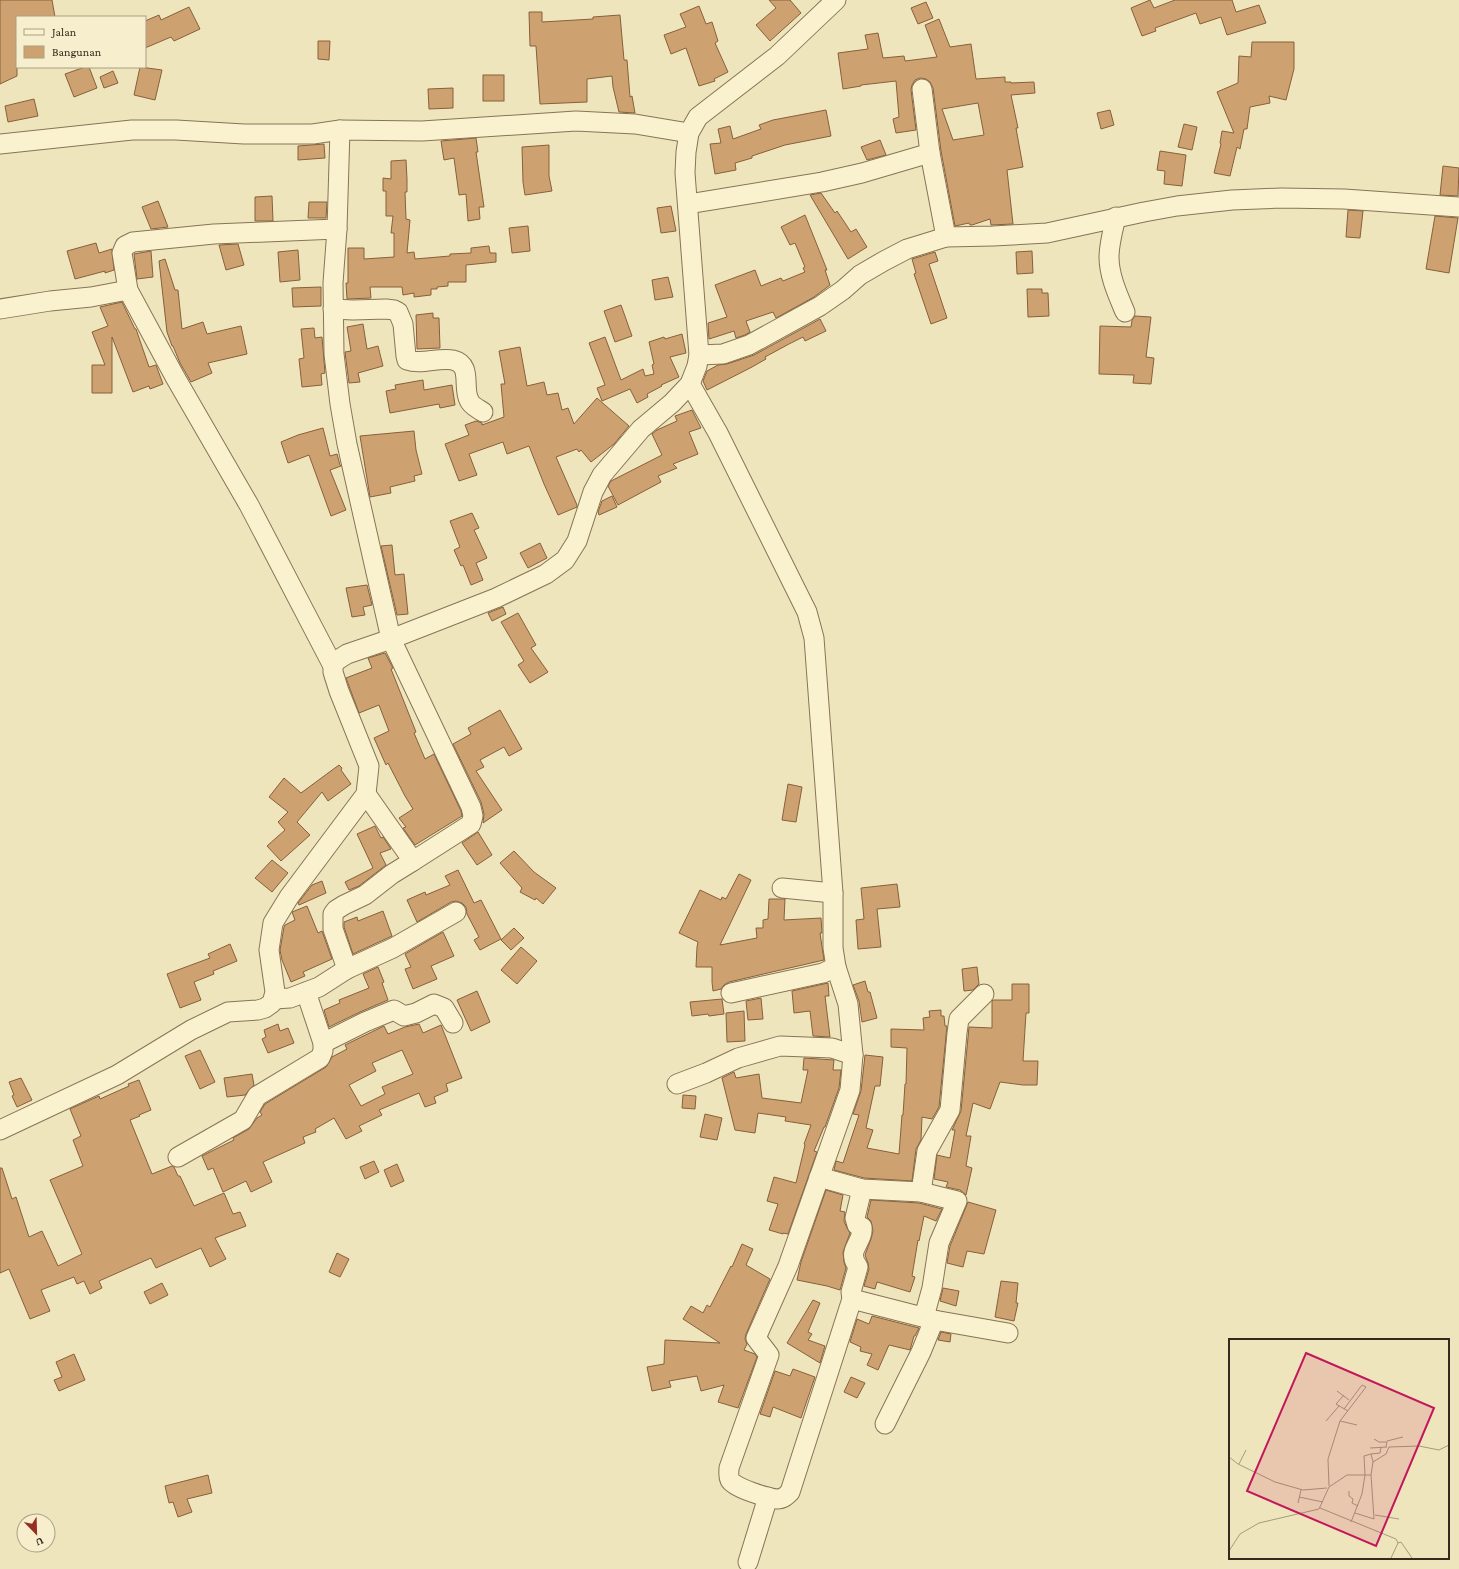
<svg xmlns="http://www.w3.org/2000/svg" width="1459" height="1569" viewBox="0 0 1459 1569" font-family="'Crimson Pro',serif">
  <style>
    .building { fill: #cea171; stroke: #87603a; fill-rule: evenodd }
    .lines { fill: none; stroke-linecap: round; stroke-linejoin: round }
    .minor-casing { stroke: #877455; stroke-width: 21 }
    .minor { stroke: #faf1cf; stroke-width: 19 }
    .inset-road { fill: none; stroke: #a59a7c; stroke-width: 1 }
    .view { fill: #c2185b; fill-opacity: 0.15; stroke: #c2185b; stroke-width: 2 }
    .inset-edge { fill: none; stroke: #352a1b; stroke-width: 2 }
  </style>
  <rect width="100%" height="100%" fill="#efe5bc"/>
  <!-- building -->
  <g class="building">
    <polygon points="0,0 52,0 55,17 17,17 17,76 0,84"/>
    <polygon points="769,0 790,0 801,13 770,41 756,25 776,8"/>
    <polygon points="1150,0 1154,8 1175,0 1232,0 1236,12 1259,5 1266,23 1227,35 1221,17 1200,24 1196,13 1155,28 1156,31 1142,36 1131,8"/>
    <polygon points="926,2 933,18 918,24 911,8"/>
    <polygon points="699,6 706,24 712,22 718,41 715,43 728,72 714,79 715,81 699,86 686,48 671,54 664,35 686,27 680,14"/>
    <polygon points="189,7 200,29 174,41 171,37 145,48 145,21 159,15 161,20"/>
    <polygon points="529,12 542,12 542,22 593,19 593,17 620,15 624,60 627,60 630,97 632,96 635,113 619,112 613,87 612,76 587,79 587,102 540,104 536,46 530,46"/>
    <path d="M939,19L950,47L971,44L976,79L1005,77V82H1011V83L1034,82L1035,93L1011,95L1018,128H1016L1023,167L1007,170L1013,224L991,225L990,219L972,225H970L969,223L955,226L941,151L933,88L930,82L926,79L920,78L915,80L912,85L911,90L916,130L896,133L893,119L899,117L896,81L861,85V86L843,89L838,53L868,49L865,35L878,33L883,58L904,56L905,61L937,57L925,25ZM978,103L984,135L953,140L942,109Z"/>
    <polygon points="318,41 330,41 329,60 318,59"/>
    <polygon points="1252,42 1294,42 1294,69 1286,100 1269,96 1270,103 1250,107 1247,129 1244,129 1240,149 1237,147 1230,176 1214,173 1221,144 1220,143 1222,131 1234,133 1217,92 1238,83 1239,56 1251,57"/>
    <polygon points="85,67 89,67 97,88 74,97 65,74"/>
    <polygon points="140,67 162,70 155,100 134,95"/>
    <polygon points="113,71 118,83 104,88 100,77"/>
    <rect x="483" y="75" width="21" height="26"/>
    <polygon points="453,88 453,108 429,109 428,89"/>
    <polygon points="34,99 38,116 8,122 5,106"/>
    <polygon points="826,110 831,136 785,145 752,156 752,158 735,163 736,170 715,174 710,144 721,143 718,129 730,126 733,139 761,129 759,125 773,120"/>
    <polygon points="1110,110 1114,125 1101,129 1097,113"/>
    <polygon points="1184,124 1197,127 1192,150 1178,147"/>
    <polygon points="476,138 478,152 476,152 484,207 479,207 480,219 468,221 466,194 459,195 454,158 444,160 441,141"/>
    <polygon points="880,140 886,155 867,160 861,147"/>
    <polygon points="324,144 325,158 298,160 298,146"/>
    <polygon points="549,145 549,176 552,191 525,195 523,182 522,147"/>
    <polygon points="1160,151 1186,155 1182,186 1164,184 1165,171 1157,170"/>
    <polygon points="406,160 407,179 407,192 405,192 406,219 410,220 407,253 414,252 415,259 450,256 450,254 471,253 471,248 489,246 490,253 496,253 496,262 466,265 466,282 448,282 448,286 437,287 437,289 431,289 431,295 414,297 414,293 403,295 402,287 370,287 371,298 347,299 346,283 348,283 348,248 364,248 364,259 394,257 394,233 391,233 393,216 386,216 386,191 383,191 383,178 391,179 391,161"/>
    <polygon points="1443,166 1459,168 1458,196 1440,195"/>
    <polygon points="821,193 835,213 837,211 851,232 856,229 867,247 848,259 810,195"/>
    <polygon points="272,196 273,221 255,221 255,197"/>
    <polygon points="158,201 168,227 151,229 142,207"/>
    <polygon points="309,202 327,202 326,218 308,218"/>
    <polygon points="671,206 676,231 661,233 657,208"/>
    <polygon points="1348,210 1363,211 1360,238 1346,237"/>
    <polygon points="805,215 827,270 825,270 830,285 814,297 776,318 773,312 746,321 750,332 745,335 736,338 734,331 709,339 708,323 727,317 715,285 755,270 761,286 781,278 783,281 805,272 803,268 805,267 795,243 790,245 781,227"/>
    <polygon points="1435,216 1458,218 1449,273 1426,269"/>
    <polygon points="528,226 530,251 512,253 509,228"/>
    <polygon points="96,243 99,253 112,249 114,270 105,273 105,271 75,279 67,251"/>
    <polygon points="238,244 244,265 226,270 219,245"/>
    <polygon points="298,250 300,280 280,282 278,252"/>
    <polygon points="151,251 153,277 137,279 134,254"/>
    <polygon points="1032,251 1033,273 1017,274 1016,252"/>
    <polygon points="935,252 938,261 929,264 947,318 931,324 914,274 916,273 912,259"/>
    <polygon points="165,259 175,290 178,290 182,329 203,322 207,334 241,326 247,354 208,363 212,373 191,382 180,363 173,346 172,346 167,332 159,261"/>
    <polygon points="668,277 673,297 655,300 652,280"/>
    <polygon points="321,287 321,306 293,307 292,288"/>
    <polygon points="1027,289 1042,289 1042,293 1048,293 1049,316 1028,317"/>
    <polygon points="122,302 135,329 136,329 149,367 156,365 163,384 150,389 149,386 133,392 112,337 112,393 92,393 92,365 105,365 92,332 108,326 100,307"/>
    <polygon points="621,305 632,336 615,342 604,311"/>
    <polygon points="433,313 433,318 439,318 440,348 417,349 416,315"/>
    <polygon points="1135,316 1151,317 1146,357 1154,358 1151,384 1133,383 1134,375 1099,374 1100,326 1131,327 1132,320"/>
    <polygon points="820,319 826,331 805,341 803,337 789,344 765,357 766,359 752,367 707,390 703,381 707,371 718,365 727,364 754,355"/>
    <polygon points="363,324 367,349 378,346 383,366 358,373 360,382 349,383 345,352 351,351 347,327"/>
    <polygon points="314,328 315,338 322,337 325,373 321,374 322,385 302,387 299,359 304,358 301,329"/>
    <polygon points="682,334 686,353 670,357 679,377 661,385 662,386 647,394 648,397 637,403 630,389 602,401 597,388 605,385 589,343 605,337 621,380 643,369 645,376 654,374 652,365 654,364 649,342 664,337 665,339"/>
    <polygon points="520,347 527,386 544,382 547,395 558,393 562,410 568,408 574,424 597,398 629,426 614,444 591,462 581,450 579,452 577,449 556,457 577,505 577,507 558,515 544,484 529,446 507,454 503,442 469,454 477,475 459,481 445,444 469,435 465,425 476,421 482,423 482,425 504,417 501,384 505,384 499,351"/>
    <polygon points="423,380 424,390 452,385 455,405 440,408 439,404 390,413 386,391 396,389 395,385"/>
    <polygon points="692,410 701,428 689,432 698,454 673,464 677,468 658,476 661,482 618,505 608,486 611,481 662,455 652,434 657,430 677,421 675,416"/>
    <polygon points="323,428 330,456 337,454 340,465 341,466 330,470 346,510 331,516 309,455 288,463 281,442 298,435"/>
    <polygon points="414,431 416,450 422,474 414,476 415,481 390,487 391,493 370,497 360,436"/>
    <polygon points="612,496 617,507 599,515 598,512 602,501"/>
    <polygon points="472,513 479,528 474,530 487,558 476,563 483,580 471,585 463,565 461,566 454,550 460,547 450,521"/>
    <polygon points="540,543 547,558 528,568 520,553"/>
    <polygon points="392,545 395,575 404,574 408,614 397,615 381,546"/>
    <polygon points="367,585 372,605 363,607 365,615 352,617 346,588"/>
    <polygon points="503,607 506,614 492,621 488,613"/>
    <polygon points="518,613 536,645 531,648 548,672 530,683 518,665 524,661 501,622"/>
    <polygon points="385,653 393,668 391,669 416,732 414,733 425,759 434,754 461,811 462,816 415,845 403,828 406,827 399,818 413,809 405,796 388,763 386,765 374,738 389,731 379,705 359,713 346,678 372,668 368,658"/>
    <polygon points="500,710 522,749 509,756 504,747 480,760 484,767 476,771 502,810 483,823 484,814 481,802 453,744 471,734 468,728"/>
    <polygon points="339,765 342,768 341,770 351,784 328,801 322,792 297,822 310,835 281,861 267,846 285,830 278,822 288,812 269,797 284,778 301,793"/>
    <polygon points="788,784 802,787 796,822 782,820"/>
    <polygon points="375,826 381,838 383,837 391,849 380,853 386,865 359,886 349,890 345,882 373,868 357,834"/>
    <polygon points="478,832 492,855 477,865 462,843"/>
    <polygon points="514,851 534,872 556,888 543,904 536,898 535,900 520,892 522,888 500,863"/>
    <polygon points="272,860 288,873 272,892 255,878"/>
    <polygon points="458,870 474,903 481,900 501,939 480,950 474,940 479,937 467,914 466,907 462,903 456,901 451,902 417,922 407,900 425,892 426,895 450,885 445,876"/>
    <polygon points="739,874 751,880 720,945 757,938 756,928 763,928 763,920 768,919 769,899 785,899 784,920 821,918 822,933 820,933 824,960 729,982 724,985 721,989 713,991 712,982 712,967 696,967 697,947 698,942 679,933 700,890 721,900 722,897 726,899"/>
    <polygon points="322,881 326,893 299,905 298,903 312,885"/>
    <polygon points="897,884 900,907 877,909 881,947 858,949 856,920 864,919 861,888"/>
    <polygon points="307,906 318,933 322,931 332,959 303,972 305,976 291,982 282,960 280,950 284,927 285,925 295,920 292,912"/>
    <polygon points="383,911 392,936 353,954 344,927 344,922 357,917 358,921"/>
    <polygon points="514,928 524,938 511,950 501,940"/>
    <polygon points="443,932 454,956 431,966 437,979 413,989 405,969 411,967 405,954"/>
    <polygon points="230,944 237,961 213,971 214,974 194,982 201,1000 180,1008 167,974 210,958 208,954"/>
    <polygon points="521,947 537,961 517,984 501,970"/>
    <polygon points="378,967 384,982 382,983 388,1000 360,1012 329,1027 324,1010 340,1003 339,1000 369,988 363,974"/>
    <polygon points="977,967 979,984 973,990 964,991 962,969"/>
    <polygon points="865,981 868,992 870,992 877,1018 862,1022 859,1001 853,985"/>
    <polygon points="828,983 829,996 825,996 830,1037 813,1036 810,1011 794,1013 792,991"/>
    <polygon points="1012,984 1029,984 1029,1013 1026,1013 1023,1061 1038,1061 1037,1085 1023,1085 1000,1082 990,1109 973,1103 966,1136 971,1136 966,1166 972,1168 966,1195 960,1190 946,1187 948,1182 934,1179 937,1155 950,1158 955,1130 952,1130 961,1111 969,1027 992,1028 992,1001 993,1000 1012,1000"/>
    <polygon points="477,991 490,1022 471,1031 457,1000"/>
    <polygon points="761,998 763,1019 748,1020 746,1001"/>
    <polygon points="722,999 724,1014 709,1016 708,1014 692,1016 690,1002"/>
    <polygon points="941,1010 941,1016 944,1016 945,1026 947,1026 939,1107 932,1119 922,1117 921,1140 916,1149 912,1181 864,1178 834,1170 836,1161 843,1163 859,1115 853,1114 861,1091 865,1055 883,1057 880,1086 875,1086 866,1128 873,1130 867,1148 899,1154 902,1115 903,1115 905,1084 906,1084 907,1048 891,1047 891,1029 924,1030 923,1018 930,1017 929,1011"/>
    <polygon points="744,1011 745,1041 727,1042 726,1013"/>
    <polygon points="278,1024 280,1031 288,1028 294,1043 268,1053 262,1039 266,1037 264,1030"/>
    <path d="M419,1024L423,1033L441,1025L462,1078L446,1084L448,1091L434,1097L436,1103L425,1107L419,1093L379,1110L382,1115L359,1126L362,1131L346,1139L334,1118L315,1129L316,1132L303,1137L305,1143L263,1162L272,1182L251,1192L246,1181L223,1192L213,1168L208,1170L202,1156L234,1140L233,1138L249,1129L257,1118L262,1115L260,1112L265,1104L326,1067L332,1057L347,1049L345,1045L384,1026L388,1034L405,1027ZM402,1050L413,1074L382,1087L385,1094L361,1106L349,1085L376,1071L372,1063Z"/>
    <polygon points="200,1050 215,1082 200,1089 185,1056"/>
    <polygon points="804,1058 834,1060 833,1070 841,1070 839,1088 825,1127 824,1127 814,1151 817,1152 788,1234 783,1233 783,1234 769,1230 778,1204 767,1201 774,1177 796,1183 805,1145 804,1144 811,1125 785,1121 786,1117 758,1113 755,1133 735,1130 722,1078 734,1072 736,1078 759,1074 762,1098 801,1103 808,1070 803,1070"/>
    <polygon points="252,1074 254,1085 245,1095 227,1097 224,1078"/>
    <polygon points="21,1078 32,1100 17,1107 12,1096 14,1095 9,1082"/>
    <polygon points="139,1080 151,1110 139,1115 140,1116 130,1120 152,1174 172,1166 174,1167 178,1176 180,1176 194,1206 224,1193 233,1214 240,1212 246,1226 215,1238 226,1259 210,1267 201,1248 156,1268 151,1258 99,1281 102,1288 90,1294 84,1281 77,1284 74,1277 41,1290 50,1311 30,1319 9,1269 0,1273 0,1168 2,1168 12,1199 16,1197 29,1237 42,1231 58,1266 82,1254 50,1180 83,1166 73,1140 81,1136 70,1109 99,1096 100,1099 129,1086 128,1084"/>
    <polygon points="683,1095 696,1096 695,1109 682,1108"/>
    <polygon points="705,1114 722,1118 717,1140 700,1137"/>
    <polygon points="374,1161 379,1172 365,1179 360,1167"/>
    <polygon points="397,1164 404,1181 391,1187 384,1170"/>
    <polygon points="826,1190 843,1195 840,1211 845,1212 844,1221 847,1228 850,1233 843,1252 844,1262 846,1268 840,1290 827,1286 797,1280 801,1262"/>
    <polygon points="871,1200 919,1203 942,1209 936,1221 924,1216 919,1241 918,1240 912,1276 915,1277 910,1292 877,1282 875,1289 864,1286 869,1269 868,1263 865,1255 871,1239 873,1231 871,1221 867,1217"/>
    <polygon points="968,1202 996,1210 984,1254 967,1251 963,1267 947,1263 950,1246"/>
    <polygon points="742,1244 753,1249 746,1265 770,1279 746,1334 745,1339 747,1344 744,1350 755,1354 757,1357 738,1408 718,1402 724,1385 701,1391 697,1376 669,1381 671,1387 652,1391 647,1367 664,1364 665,1340 720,1343 683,1319 691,1306 703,1313 707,1305 710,1307 731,1266 732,1267"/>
    <polygon points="337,1253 349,1259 340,1277 329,1272"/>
    <polygon points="1001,1281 1018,1283 1016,1303 1018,1303 1014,1321 995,1317"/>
    <polygon points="162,1283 168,1295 150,1304 144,1292"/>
    <polygon points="943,1288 959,1291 956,1306 940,1301"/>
    <polygon points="813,1300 820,1303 808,1332 812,1334 808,1340 825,1346 820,1363 787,1343"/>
    <polygon points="872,1316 919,1328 915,1336 914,1336 910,1350 889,1345 878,1370 867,1365 872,1354 860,1351 861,1347 850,1342 857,1319 869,1324"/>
    <polygon points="941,1332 951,1334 950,1342 938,1340"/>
    <polygon points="74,1354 85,1380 59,1391 54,1380 62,1377 56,1362"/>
    <polygon points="793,1369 815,1377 801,1418 773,1407 770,1417 760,1414 775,1371 790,1376"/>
    <polygon points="851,1377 865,1383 857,1398 844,1392"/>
    <polygon points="208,1475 212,1493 187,1499 192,1512 178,1517 173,1502 169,1503 165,1486"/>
  </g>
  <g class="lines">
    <!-- minor casing -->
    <g class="minor-casing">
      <g id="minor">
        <polyline points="922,89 930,153 946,237"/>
        <polyline points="340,130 337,229 333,283 334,354 340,404 347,444 391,639 471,807 473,816 471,824 413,861"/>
        <polyline points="0,144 132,130 176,130 244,134 313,134 340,130 422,131 576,121 635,124 689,133"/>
        <polyline points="688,204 822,182 862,173 930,153"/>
        <path d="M1116,217C1113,230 1109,244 1109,257C1109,276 1118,295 1125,312"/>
        <polyline points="0,309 50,301 91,297 128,290"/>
        <path d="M333,309L353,310L386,309L394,310L398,312L403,324L406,356L407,360C422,365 438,357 453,360C473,365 462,387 469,400C471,406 479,409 483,412"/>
        <polyline points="699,355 723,354 749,345 820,306 843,290 860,275 884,261 907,249 946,237 993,236 1047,233 1144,212 1177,206 1232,200 1281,198 1344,199 1459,207"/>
        <path d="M690,384L718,433L807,612L814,638L833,893V948L836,967L848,1004L853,1055L850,1090L788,1266L756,1338L769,1355L729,1468C729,1472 728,1476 730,1480C734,1488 768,1498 777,1499C783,1499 786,1496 790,1492L852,1299L851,1292L858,1267C857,1264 854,1262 854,1258C851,1249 864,1238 862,1227L857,1225L855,1218L862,1189"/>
        <polyline points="333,666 249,505 175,377 128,290 122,253 125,246 133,242 214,234 337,229"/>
        <polyline points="782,888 833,893"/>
        <polyline points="347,969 333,929 333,914 336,910 344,905 365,895 392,874 413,861 366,794"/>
        <polyline points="731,993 823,973 836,967"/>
        <polyline points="274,999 290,998 319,987 347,969 393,948 456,912"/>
        <polyline points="323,1043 365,1022 394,1010 404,1016 416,1013 434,1004 444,1008 453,1023"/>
        <polyline points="677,1084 706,1073 738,1058 780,1046 832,1048 853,1055"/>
        <polyline points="0,1130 117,1075 191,1030 228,1012 258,1010 265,1008 272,1003 275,992 269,950 273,923 289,897 366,794 369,766 339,691 333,672 333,666 336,661 347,654 391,639 496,598 546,574 565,560 577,541 593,492 602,475 641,429 672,403 690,384 697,366 699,355 685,173 686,152 689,133 698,117 777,56 836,0"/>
        <polyline points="178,1157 243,1120 257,1096 320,1058 323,1051 323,1043 306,992"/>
        <polyline points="819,1177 862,1189 921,1192 957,1201 939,1243 932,1288 924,1317"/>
        <polyline points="921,1192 927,1151 950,1110 957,1033 959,1019 984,994"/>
        <polyline points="852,1299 934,1320 1008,1333"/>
        <polyline points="885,1424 921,1352 934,1320"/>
        <polyline points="748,1562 768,1497"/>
      </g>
    </g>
    <!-- minor -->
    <use href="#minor" class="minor"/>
  </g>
  <!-- overview -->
  <g transform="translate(1229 1339)">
    <rect width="220" height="220" fill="#efe5bc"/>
    <path class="inset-road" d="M108,52L120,61M115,56L107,65L119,72M97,82L110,67M111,82L128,86M145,100L150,103H157M157,108L158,102L174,98M141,109L158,108M0,118L9,125L46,143L74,151L98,149M144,123L142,115L151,114L152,108M10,125L17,111M100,147L99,120L111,82L137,48L133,46L115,70M120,152V157L124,160L123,164L129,167M70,158L94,163M69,164L72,151M91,169L167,200L169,204L162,219M126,174L145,180L142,136M146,176L170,180M122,183L133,155L136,136L135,117L142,115M169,204L172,203L183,219M0,212L11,195L30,184L90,170L100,148L118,136H142L144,123L157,115L160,108L190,107L210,111L220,106"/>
    <path class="view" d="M77,14L205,69L147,207L18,152Z"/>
    <rect width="220" height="220" class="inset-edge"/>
  </g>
  <!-- legend -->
  <rect x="16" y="16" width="130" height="52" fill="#f6eecc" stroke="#a9a085"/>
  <rect x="24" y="29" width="20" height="6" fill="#faf1cf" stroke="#a9a085"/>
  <text x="52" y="36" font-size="12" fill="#352a1b">Jalan</text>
  <rect x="24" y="46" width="20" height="12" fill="#cea171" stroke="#a9a085"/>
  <text x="52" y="56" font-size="12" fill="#352a1b">Bangunan</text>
  <!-- north arrow -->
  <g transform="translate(36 1533) rotate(157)"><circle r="19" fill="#f6eecc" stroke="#a9a085"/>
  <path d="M0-3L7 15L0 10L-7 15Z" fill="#972e24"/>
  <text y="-6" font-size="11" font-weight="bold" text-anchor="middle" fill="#352a1b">U</text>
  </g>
</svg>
